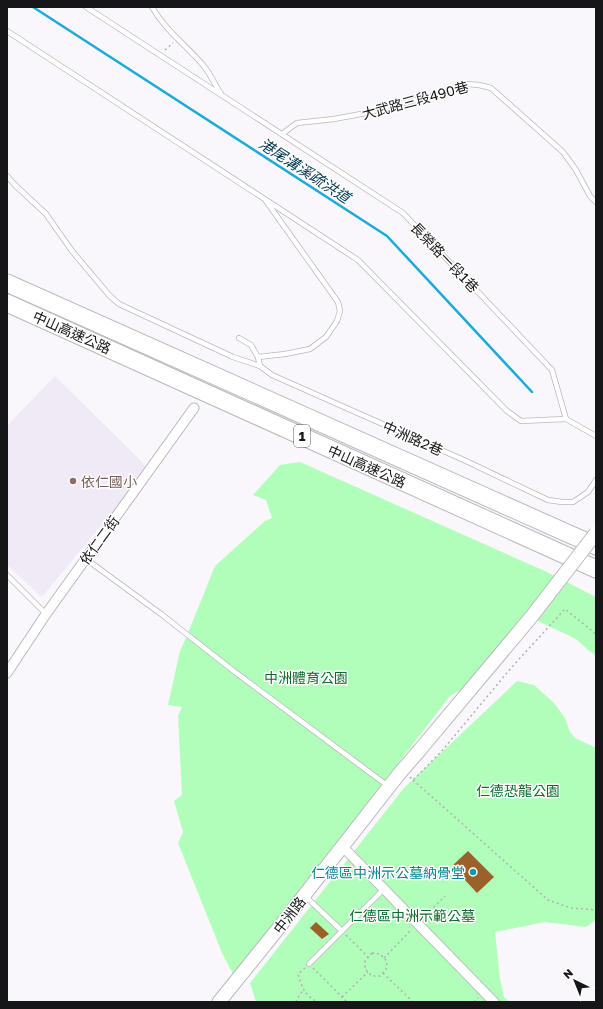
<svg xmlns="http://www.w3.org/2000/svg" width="603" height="1009" viewBox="0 0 603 1009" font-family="'Golos Text','Noto Sans TC',sans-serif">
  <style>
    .built { fill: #efeaf5 }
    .green { fill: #b0feba }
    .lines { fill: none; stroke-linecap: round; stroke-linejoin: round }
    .stream { stroke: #1da9d9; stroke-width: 2.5 }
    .building { fill: #9b612a }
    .lane-casing { stroke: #bbb8be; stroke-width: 6 }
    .street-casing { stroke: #bbb8be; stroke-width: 11 }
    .secondary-casing { stroke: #bbb8be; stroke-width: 15 }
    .highway-casing { stroke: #bbb8be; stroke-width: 19 }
    .path { stroke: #b1b0b4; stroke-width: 1.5; stroke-dasharray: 2 3; stroke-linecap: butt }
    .lane { stroke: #fff; stroke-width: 4.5 }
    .street { stroke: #fff; stroke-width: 9 }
    .secondary { stroke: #fff; stroke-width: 13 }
    .highway { stroke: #fff; stroke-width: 17 }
    .secondary-bridge-casing { stroke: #bbb8be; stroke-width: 15; stroke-linecap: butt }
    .secondary-bridge { stroke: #fff; stroke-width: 13 }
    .education-dot { fill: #8d6e63; stroke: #fff; stroke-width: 1.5 }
    .culture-dot { fill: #0f9aa8; stroke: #fff; stroke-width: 1.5 }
    .labels { text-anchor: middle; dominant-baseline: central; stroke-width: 3; stroke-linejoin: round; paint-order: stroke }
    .shield { fill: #fff; stroke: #5c5b5d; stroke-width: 1 }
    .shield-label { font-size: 13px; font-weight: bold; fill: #161517 }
    .street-label { font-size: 14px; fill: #161517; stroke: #fff }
    .education-label { font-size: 14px; fill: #785e54; stroke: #fff; text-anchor: start }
    .park-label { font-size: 14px; fill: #0c6929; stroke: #fff }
    .culture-label { font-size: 14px; fill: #0d838f; stroke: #fff; text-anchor: end }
    .water-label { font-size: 15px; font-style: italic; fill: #003a4e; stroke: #fff }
  </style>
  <rect width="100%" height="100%" fill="#f9f7fc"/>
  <!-- built -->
  <polygon class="built" points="55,376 148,468 128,493 42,597 7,565 7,426"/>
  <!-- green -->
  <g class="green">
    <polygon points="300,462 547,572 596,597 596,655 589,651 576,639 525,615 473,683 450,696 234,976 222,953 178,843 183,832 174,801 182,795 178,716 182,707 168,705 180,651 186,638 215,566 265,521 272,518 266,500 253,495 280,465"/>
    <polygon points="517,681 534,685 554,703 565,718 570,732 575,738 596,748 596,920 586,927 545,922 495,932 500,979 504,997 510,1002 256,1002 250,983 404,788"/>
  </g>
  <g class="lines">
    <!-- stream -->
    <polyline class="stream" points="33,7 387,236 532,392"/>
  </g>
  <!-- building -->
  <g class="building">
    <polygon points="468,851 494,877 477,893 452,866"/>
    <polygon points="316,922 329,934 322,939 310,928"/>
  </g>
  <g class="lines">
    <!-- lane casing -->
    <g class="lane-casing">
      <g id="lane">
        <polyline points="86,7 403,213 552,370 566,419 596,436"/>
        <path d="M152,7C165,30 186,45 203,65C210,73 215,85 221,94"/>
        <polyline points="7,31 358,260 507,411 521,421 566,419"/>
        <polyline points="282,134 297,123 334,119 361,114 440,94 453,88 468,84 479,85 491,88 563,152 576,170 590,196 596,202"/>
        <polyline points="7,176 15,185 46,214 72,251 109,295 119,304 233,357 260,366"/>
        <polyline points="239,338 251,345 258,357 260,366 272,375 466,461 548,500 562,502 573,502 588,492 596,480"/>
        <polyline points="258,357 285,354 310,349 326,337 337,321 340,311 338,302 266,201"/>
        <polyline points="86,559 161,614 235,672 388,786"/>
        <polyline points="7,575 46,614"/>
        <polyline points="305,896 342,931"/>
        <polyline points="309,964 384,889"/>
      </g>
    </g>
    <!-- street casing -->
    <g class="street-casing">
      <g id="street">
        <polyline points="7,673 46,614 194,408"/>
        <polyline points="342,846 494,1002"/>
      </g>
    </g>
    <!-- secondary casing -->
    <g class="secondary-casing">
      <polyline id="secondary" points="219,1002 277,930 399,774 418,752"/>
    </g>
    <!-- highway casing -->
    <g class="highway-casing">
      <g id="highway">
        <polyline points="7,283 596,546"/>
        <polyline points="7,303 596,569"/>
      </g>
    </g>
    <!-- path -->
    <g class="path">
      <polyline points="165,50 173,43"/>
      <polyline points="410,777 413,780 441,752 511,668 565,609 596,634"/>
      <polyline points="413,780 548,900 571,908 596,910"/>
      <polyline points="423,918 445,896"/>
      <polyline points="346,935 368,957"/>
      <polygon points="372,953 380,954 387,961 386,970 380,976 372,976 365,969 365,961"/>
      <polyline points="384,958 412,929"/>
      <path d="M305,968L298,974C303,989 303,993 317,1002"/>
      <polyline points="313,968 347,1002"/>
      <polyline points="383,973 413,1002"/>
      <polyline points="342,997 368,972"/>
      <polyline points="296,1002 297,999 303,990"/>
      <polyline points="474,1002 478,998"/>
    </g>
    <!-- lane -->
    <use href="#lane" class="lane"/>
    <!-- street -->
    <use href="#street" class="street"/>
    <!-- secondary -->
    <use href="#secondary" class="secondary"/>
    <!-- highway -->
    <use href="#highway" class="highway"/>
    <!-- secondary-bridge casing -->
    <g class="secondary-bridge-casing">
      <polyline id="secondary-bridge" points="418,752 532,616 596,533"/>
    </g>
    <!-- secondary-bridge -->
    <use href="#secondary-bridge" class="secondary-bridge"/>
  </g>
  <!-- markers -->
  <circle class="education-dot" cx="73" cy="481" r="4"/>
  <circle class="culture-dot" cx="473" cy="872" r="4"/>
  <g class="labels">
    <!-- shield labels -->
    <rect class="shield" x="294" y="425" width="16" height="22" rx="3"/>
    <g class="shield-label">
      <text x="302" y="436">1</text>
    </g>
    <!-- street labels -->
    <g class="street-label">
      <text transform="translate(415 100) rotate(-15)">大武路三段490巷</text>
      <text transform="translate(445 257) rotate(46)">長榮路一段1巷</text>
      <text transform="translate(72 332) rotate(24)">中山高速公路</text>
      <text transform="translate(413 438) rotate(24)">中洲路2巷</text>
      <text transform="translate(367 466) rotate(24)">中山高速公路</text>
      <text transform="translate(99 540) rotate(-54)">依仁二街</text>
      <text transform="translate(289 915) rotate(-52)">中洲路</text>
    </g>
    <!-- education labels -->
    <g class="education-label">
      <text x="81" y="481">依仁國小</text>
    </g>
    <!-- park labels -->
    <g class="park-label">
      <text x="306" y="677">中洲體育公園</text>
      <text x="518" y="790">仁德恐龍公園</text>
      <text x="412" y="915">仁德區中洲示範公墓</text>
    </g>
    <!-- culture labels -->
    <g class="culture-label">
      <text x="465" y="872">仁德區中洲示公墓納骨堂</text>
    </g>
    <!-- water labels -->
    <g class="water-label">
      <text transform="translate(305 170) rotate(33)">港尾溝溪疏洪道</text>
    </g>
  </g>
  <!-- border -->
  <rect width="603" height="1009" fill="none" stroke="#161517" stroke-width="16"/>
  <!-- north arrow -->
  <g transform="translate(575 981) rotate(317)" stroke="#ffffff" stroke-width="3" paint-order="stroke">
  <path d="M0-3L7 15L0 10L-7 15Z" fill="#161517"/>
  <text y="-6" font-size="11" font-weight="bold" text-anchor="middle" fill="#161517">N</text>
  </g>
</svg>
